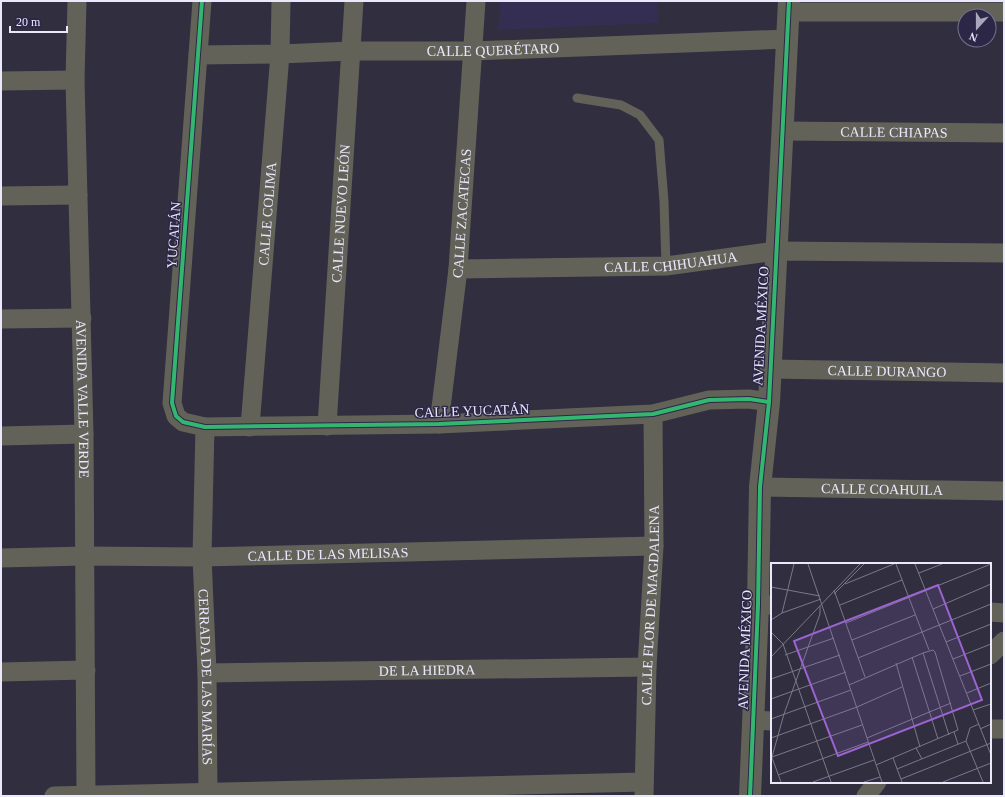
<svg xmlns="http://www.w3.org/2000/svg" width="1005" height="797" viewBox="0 0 1005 797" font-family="'Times New Roman',serif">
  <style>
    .built { fill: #342e52 }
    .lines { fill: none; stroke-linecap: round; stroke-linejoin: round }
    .service { stroke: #636259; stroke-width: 9 }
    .minor { stroke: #636259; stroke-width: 19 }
    .tertiary { stroke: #636259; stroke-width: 22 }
    .cycleway-casing { stroke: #2c2747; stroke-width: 6 }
    .cycleway { stroke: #33b770; stroke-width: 4 }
    .labels { text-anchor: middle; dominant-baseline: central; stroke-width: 3; stroke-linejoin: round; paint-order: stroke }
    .street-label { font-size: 14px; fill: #eae8fd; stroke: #2c2747 }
    .inset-road { fill: none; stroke: #7b788c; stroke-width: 1 }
    .view { fill: #9c64d2; fill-opacity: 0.15; stroke: #9c64d2; stroke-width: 2 }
    .inset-edge { fill: none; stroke: #eae8fd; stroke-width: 2 }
  </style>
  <rect width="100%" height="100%" fill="#312e40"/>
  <!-- built -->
  <polygon class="built" points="500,1 658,1 658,23 498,30"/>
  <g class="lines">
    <!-- service -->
    <polyline class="service" points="577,98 621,105 640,115 659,140 664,201 666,266"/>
    <!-- minor -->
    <g class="minor">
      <path id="s1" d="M77,1L75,80L84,434L86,796"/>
      <polyline points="202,1 172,403 176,416 183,422 205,427 439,424 653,414 709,400 749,399 769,402"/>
      <polyline points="788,12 1004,12"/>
      <path id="s2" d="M198,55L280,54L352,51H473L787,39"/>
      <polyline points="1,81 75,80"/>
      <path id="s3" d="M783,131L1004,133"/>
      <polyline points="1,196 78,195"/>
      <path id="s4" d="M458,269L666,266L776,251L1004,253"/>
      <polyline points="1,319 82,318"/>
      <path id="s5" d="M771,369L1004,373"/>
      <path id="s6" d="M439,424L458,269L476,1"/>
      <path id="s7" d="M327,426L354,1"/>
      <path id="s8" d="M205,427L202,557L207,673L208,796"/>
      <path id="s9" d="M250,427L280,54L281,1"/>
      <polyline points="1,436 84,434"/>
      <path id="s10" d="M760,487L1004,491"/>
      <path id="s11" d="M1,558L85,556L202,557L654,546"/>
      <polyline points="758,605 772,605"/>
      <polyline points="990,612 1004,613"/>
      <polyline points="990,655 1004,641"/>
      <polyline points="1,672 86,670"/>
      <path id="s12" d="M207,673L647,667"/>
      <polyline points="753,720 772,721"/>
      <polyline points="990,729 1004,729"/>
      <polyline points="54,796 644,782"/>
      <path id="s13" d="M644,796L647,667L654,546L653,414"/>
      <polyline points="866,796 877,782"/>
    </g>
    <!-- tertiary -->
    <polyline class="tertiary" points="750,796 758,605 760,487 769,402 789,1"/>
    <!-- cycleway casing -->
    <g class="cycleway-casing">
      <g id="cycleway">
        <polyline points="202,1 172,403 176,416 183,422 205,427 439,424 653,414 709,400 749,399 769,402"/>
        <polyline points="750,796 758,605 760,487 769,402 789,1"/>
      </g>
    </g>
    <!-- cycleway -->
    <use href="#cycleway" class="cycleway"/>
  </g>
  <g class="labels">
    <!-- street labels -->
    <g class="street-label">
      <text stroke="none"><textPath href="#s2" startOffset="295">CALLE QUERÉTARO</textPath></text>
      <text stroke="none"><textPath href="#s3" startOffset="111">CALLE CHIAPAS</textPath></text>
      <text stroke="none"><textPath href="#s6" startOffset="212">CALLE ZACATECAS</textPath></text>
      <text stroke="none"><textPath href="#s9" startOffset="214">CALLE COLIMA</textPath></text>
      <text stroke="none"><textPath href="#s7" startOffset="213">CALLE NUEVO LEÓN</textPath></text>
      <text transform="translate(174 235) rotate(-86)">YUCATÁN</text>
      <text stroke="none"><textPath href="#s4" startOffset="213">CALLE CHIHUAHUA</textPath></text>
      <text transform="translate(761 326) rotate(-87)">AVENIDA MÉXICO</text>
      <text stroke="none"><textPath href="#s5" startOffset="116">CALLE DURANGO</textPath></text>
      <text stroke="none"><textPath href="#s1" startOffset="398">AVENIDA VALLE VERDE</textPath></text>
      <text transform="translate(472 411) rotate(-2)">CALLE YUCATÁN</text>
      <text stroke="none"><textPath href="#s10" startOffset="122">CALLE COAHUILA</textPath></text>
      <text stroke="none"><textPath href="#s11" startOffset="327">CALLE DE LAS MELISAS</textPath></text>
      <text stroke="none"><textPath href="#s13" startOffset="191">CALLE FLOR DE MAGDALENA</textPath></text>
      <text transform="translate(745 650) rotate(-88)">AVENIDA MÉXICO</text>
      <text stroke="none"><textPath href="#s12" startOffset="220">DE LA HIEDRA</textPath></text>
      <text stroke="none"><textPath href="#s8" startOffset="250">CERRADA DE LAS MARÍAS</textPath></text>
    </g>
  </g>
  <!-- overview -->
  <g transform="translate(771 563)">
    <rect width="220" height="220" fill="#312e40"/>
    <path class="inset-road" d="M37,1L111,219M125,1L158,87M144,1L220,192M148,10L171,1M74,21L123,1M0,24L49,33M63,27L94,114M63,31L93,1M69,42L131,17M162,46L220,21M11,50L23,1M0,57L11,50L50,36M75,60L220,1M0,69L12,81L60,219M81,77L144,52M175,79L220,61M152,90L178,172M14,92L63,75M0,94L89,1M141,94L167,176M87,95L220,41M182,96L220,81M125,100L149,184M189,113L220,101M0,116L69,92M78,122L152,90L162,87L164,89L187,167L105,202M196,130L220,120M0,136L75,109M202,147L220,141M0,156L80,127M209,166L220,161M183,169L187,181M0,175L86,144L131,124M96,175L180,140M195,178L212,219M195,178L199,165L208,161M145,185L151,196M0,192L10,219M1,194L13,151L49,51V43M1,194L91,162M122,195L131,219M126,206L195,178M7,212L97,179M130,216L220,180M42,219L103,197M93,219L109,214M172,219L220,200"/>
    <path class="view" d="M167,22L211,137L67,193L23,78Z"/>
    <rect width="220" height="220" class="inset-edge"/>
  </g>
  <!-- border -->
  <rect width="1005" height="797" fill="none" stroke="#eae8fd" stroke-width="4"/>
  <!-- north arrow -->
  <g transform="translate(977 28) rotate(201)"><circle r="19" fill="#2c2747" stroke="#787490"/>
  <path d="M0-3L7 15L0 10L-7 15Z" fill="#a9a7bb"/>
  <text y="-6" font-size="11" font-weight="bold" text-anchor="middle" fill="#eae8fd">N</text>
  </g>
  <!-- scale -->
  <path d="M10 26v6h57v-6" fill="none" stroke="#eae8fd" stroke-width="2"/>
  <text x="16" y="26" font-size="12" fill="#eae8fd" stroke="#2c2747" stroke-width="3" paint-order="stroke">20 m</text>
</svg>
